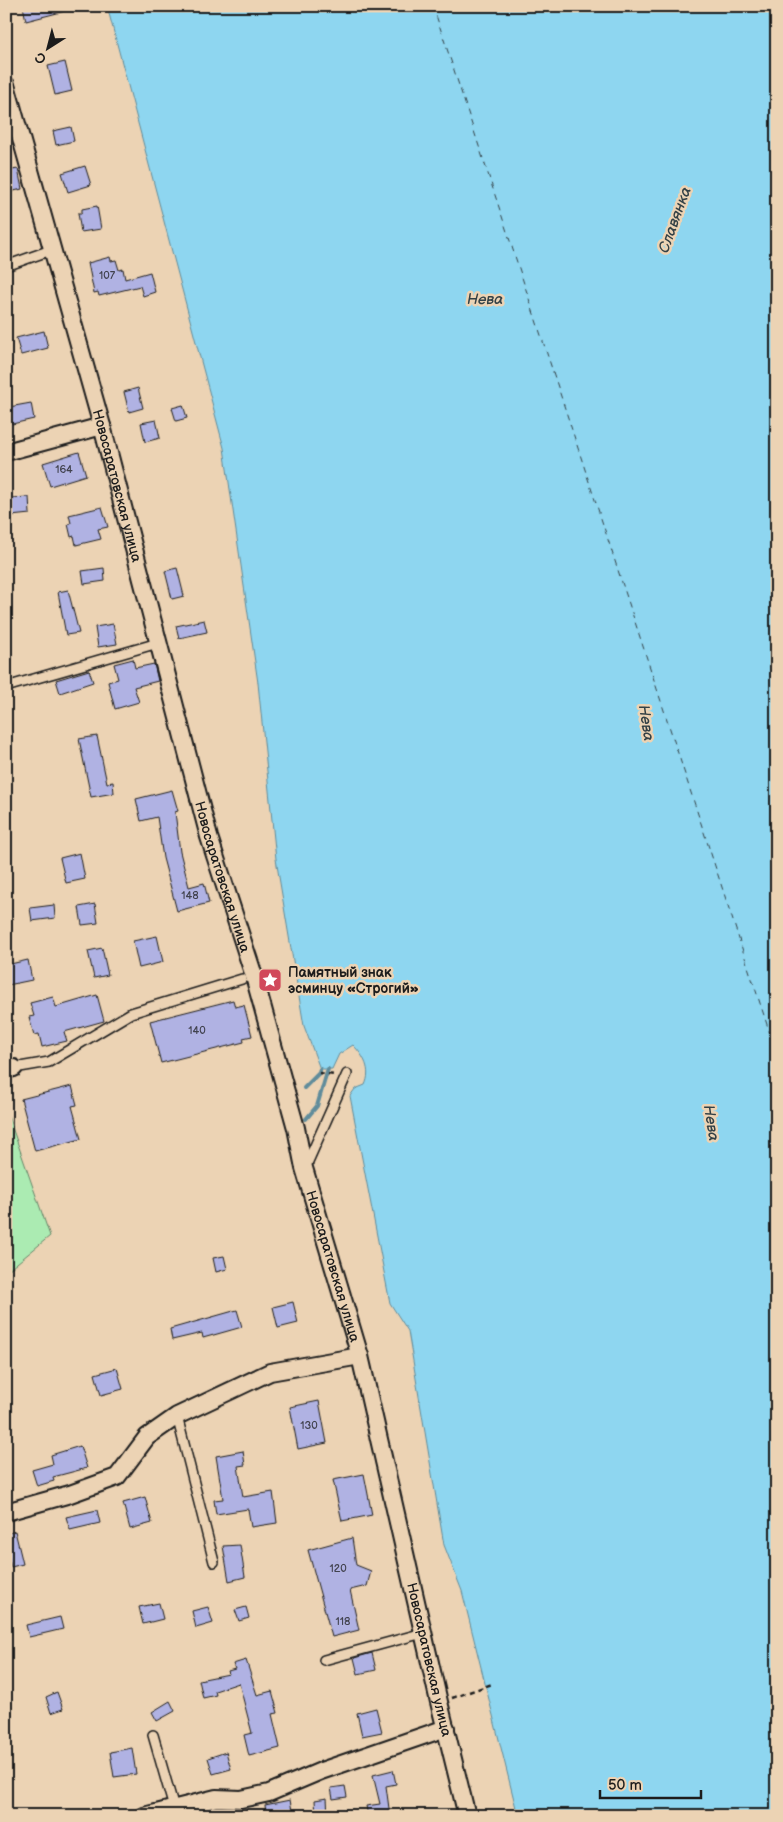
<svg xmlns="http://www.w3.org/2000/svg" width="783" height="1822" viewBox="0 0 783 1822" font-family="'Balsamiq Sans',sans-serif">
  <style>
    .green { fill: #abebb2; stroke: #648467 }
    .water { fill: #8ed6f0; stroke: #608c9b }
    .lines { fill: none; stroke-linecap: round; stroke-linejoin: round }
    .stream { stroke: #608c9b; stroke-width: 4 }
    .ferry { stroke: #334146; stroke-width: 1; stroke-dasharray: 6 5; stroke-linecap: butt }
    .building { fill: #b0b2e3; stroke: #1c1c1c }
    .lane-casing { stroke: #1c1c1c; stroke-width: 12 }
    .street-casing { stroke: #1c1c1c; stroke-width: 20 }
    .path { stroke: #1c1c1c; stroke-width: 2.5; stroke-dasharray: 5 4; stroke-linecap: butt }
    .lane { stroke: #ecd3b4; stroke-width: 9 }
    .street { stroke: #ecd3b4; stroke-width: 16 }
    .labels { text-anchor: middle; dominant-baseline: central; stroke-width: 5; stroke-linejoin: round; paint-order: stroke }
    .number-label { font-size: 11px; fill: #41424e }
    .street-label { font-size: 14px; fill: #1c1c1c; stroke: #ecd3b4 }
    .poi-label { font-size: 14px; font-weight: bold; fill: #1c1c1c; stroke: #ecd3b4; text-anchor: start }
    .water-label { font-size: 15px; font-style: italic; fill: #334146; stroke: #ecd3b4 }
  </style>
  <rect width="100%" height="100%" fill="#ecd3b4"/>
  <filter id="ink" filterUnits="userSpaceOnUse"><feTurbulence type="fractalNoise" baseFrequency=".02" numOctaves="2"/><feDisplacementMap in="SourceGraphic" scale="10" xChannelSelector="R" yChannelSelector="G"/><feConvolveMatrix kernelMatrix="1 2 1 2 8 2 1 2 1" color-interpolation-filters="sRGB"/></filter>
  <g filter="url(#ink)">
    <!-- green -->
    <polygon class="green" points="6,1110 50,1236 6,1272"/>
    <!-- water -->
    <path class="water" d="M107,6H777V1816H518L462,1591L444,1545L408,1331L390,1303L350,1096L355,1089L365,1085C372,1070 364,1056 353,1045L339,1054L332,1069H320L304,1026L276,859L258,683L224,448Z"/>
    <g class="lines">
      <!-- stream -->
      <g class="stream">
        <polyline points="304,1088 319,1073 320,1069"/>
        <polyline points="306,1119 317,1106 328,1069"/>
      </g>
      <!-- ferry -->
      <polyline class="ferry" points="433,6 777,1055"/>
    </g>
    <!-- building -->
    <g class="building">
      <polygon points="23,6 68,6 69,10 26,21"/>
      <polygon points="65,62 72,91 55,95 48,66"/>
      <polygon points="71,127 74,141 56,145 53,131"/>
      <polygon points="85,166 91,185 68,192 62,173"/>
      <polygon points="18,169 22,189 6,193 6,171"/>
      <polygon points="97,206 101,229 81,232 78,213 82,213 82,209"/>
      <polygon points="110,257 111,261 116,260 119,270 123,269 125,279 150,272 155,292 143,296 140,286 99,296 98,292 94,293 88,263"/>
      <polygon points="44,331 48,348 21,355 16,338"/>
      <polygon points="138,388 143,408 129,412 124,392"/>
      <polygon points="31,403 34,419 12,424 9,407"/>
      <polygon points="183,405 187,418 176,421 172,408"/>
      <polygon points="156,420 160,438 145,442 141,423"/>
      <polygon points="79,452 86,475 50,486 43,463"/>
      <polygon points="29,497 30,514 11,516 10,498"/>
      <polygon points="102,507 108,527 98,529 101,539 76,545 74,536 71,537 68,524 71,523 69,515"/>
      <polygon points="104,568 105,581 84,584 82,571"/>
      <polygon points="177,568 184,596 172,599 165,571"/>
      <polygon points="68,590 79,633 66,635 58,592"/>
      <polygon points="204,620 207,632 179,638 176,626"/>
      <polygon points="113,624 117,644 98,647 95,627"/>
      <polygon points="133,659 135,668 154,664 158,681 134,687 139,702 115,709 108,682 118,679 114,664"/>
      <polygon points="89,670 93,682 60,693 56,680"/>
      <polygon points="97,736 107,783 113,782 114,793 91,797 79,739"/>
      <polygon points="172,790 178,811 175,812 180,852 189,887 204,883 209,903 177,911 163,858 157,817 141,821 136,799"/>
      <polygon points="80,853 85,879 66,883 60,858"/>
      <polygon points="95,904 98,923 82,925 79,907"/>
      <polygon points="54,905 55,918 32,921 30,908"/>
      <polygon points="157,936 163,962 139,968 133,941"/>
      <polygon points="102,948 108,975 94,978 88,951"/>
      <polygon points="28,960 32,980 8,985 6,965"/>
      <polygon points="97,995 104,1021 64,1032 67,1041 42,1047 39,1034 34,1035 29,1017 34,1016 30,1003 53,997 56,1007"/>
      <polygon points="233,1000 235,1007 244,1005 252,1036 243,1038 244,1042 161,1063 150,1021"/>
      <polygon points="72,1086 77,1105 72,1106 81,1139 35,1151 21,1099"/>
      <polygon points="224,1256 227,1269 216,1272 213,1258"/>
      <polygon points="293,1302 298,1323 278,1328 273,1307"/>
      <polygon points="237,1310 242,1327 203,1338 202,1333 172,1340 170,1329"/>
      <polygon points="117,1368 123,1389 101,1395 95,1374"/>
      <polygon points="319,1401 327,1443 298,1449 290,1407"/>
      <polygon points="80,1446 87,1468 53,1477 54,1481 37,1486 32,1470 53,1464 51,1455"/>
      <polygon points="243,1451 245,1465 238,1466 243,1497 273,1492 277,1523 251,1527 248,1509 216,1514 214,1500 223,1499 216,1456"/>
      <polygon points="364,1474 372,1515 342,1521 333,1480"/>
      <polygon points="145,1497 152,1523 130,1529 123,1503"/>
      <polygon points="97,1510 100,1523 70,1530 66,1517"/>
      <polygon points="15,1531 23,1564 11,1567 6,1546 6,1534"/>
      <polygon points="352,1538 356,1565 371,1571 367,1586 350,1590 359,1630 332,1637 308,1550"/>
      <polygon points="240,1545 245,1577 229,1581 223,1546"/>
      <polygon points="159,1603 163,1619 143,1624 139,1607"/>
      <polygon points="208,1607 213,1623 196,1628 192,1611"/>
      <polygon points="246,1607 249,1618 239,1621 235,1610"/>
      <polygon points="60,1617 63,1629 29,1637 26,1625"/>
      <polygon points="372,1653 376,1670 358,1674 354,1658"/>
      <polygon points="246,1660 257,1695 272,1691 278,1713 272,1714 280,1748 249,1756 244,1735 252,1733 239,1683 215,1691 216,1695 203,1698 199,1680 229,1674 228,1671 235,1669 233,1664"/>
      <polygon points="57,1692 63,1709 51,1713 46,1697"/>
      <polygon points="170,1701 175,1711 157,1721 152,1712"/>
      <polygon points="376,1708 382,1732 362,1736 357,1713"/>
      <polygon points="132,1748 136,1774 114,1777 110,1752"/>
      <polygon points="226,1752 231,1769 213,1774 208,1758"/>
      <polygon points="393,1770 396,1784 386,1786 390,1816 368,1816 366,1806 380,1804 373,1775"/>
      <polygon points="345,1786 347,1797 333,1799 331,1788"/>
      <polygon points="327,1798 328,1816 316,1816 315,1800"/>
      <polygon points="290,1800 293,1816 266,1816 265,1805"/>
    </g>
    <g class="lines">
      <!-- lane casing -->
      <g class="lane-casing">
        <g id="lane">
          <polyline points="6,266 51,250"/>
          <polyline points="6,687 158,643"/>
          <polyline points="14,1068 49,1062 131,1013 242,979"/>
          <polyline points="306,1166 347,1074"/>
          <polyline points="177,1416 214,1562"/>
          <polyline points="324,1660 423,1633"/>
          <polyline points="153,1735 174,1808"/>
        </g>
      </g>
      <!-- street casing -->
      <g class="street-casing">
        <g id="street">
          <path id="s1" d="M6,85L102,426L209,837L254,976L296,1128L304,1168L360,1356L439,1702L467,1816"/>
          <polyline points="6,452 102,426"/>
          <polyline points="6,1070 14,1068"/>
          <polyline points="6,1512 70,1494 117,1477 147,1437 177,1416 270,1372 360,1356"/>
          <polyline points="144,1816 216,1798 241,1799 269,1793 321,1771 446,1728"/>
        </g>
      </g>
      <!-- path -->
      <g class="path">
        <polyline points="319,1073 335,1075"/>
        <polyline points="452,1698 492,1684"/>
        <polyline points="510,1816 517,1812"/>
      </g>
      <!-- lane -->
      <use href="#lane" class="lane"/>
      <!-- street -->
      <use href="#street" class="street"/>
    </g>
  </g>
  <!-- icons -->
  <defs>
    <g id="sight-square" transform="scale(1.25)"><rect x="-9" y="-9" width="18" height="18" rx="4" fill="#d1495b" stroke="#ecd3b4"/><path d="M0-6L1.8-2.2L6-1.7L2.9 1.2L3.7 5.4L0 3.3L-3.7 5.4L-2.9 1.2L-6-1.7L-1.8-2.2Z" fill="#fff"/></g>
  </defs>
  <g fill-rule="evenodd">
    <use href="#sight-square" x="270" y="980"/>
  </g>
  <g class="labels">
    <!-- number labels -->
    <g class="number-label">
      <text x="107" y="275">107</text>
      <text x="64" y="469">164</text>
      <text x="190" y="895">148</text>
      <text x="197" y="1030">140</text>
      <text x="309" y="1425">130</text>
      <text x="338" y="1568">120</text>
      <text x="343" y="1621">118</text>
    </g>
    <!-- street labels -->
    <g class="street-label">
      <text stroke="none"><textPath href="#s1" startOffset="416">Новосаратовская улица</textPath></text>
      <text stroke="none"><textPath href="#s1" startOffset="821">Новосаратовская улица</textPath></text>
      <text stroke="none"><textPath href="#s1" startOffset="1226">Новосаратовская улица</textPath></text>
      <text stroke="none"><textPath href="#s1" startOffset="1631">Новосаратовская улица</textPath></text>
    </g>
    <!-- poi labels -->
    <g class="poi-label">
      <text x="288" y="972">Памятный знак<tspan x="288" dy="16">эсминцу «Строгий»</tspan></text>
    </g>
    <!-- water labels -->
    <g class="water-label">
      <text transform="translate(675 220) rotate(-70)">Славянка</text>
      <text x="485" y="299">Нева</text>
      <text transform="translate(646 723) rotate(81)">Нева</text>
      <text transform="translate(711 1123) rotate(81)">Нева</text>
    </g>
  </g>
  <!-- margin -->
  <rect width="783" height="1822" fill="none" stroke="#ecd3b4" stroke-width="25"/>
  <rect x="12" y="12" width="758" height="1797" fill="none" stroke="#1c1c1c" stroke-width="2" filter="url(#ink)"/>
  <!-- north arrow -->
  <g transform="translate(48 48) rotate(216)" stroke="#ecd3b4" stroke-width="4" paint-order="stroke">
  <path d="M0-4L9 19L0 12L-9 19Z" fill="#1c1c1c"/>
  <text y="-8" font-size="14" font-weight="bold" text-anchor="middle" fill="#1c1c1c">С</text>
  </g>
  <!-- scale -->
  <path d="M600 1790v8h101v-8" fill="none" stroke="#1c1c1c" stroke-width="2.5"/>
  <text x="608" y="1790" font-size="15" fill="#1c1c1c" stroke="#ecd3b4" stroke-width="4" paint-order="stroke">50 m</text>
</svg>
